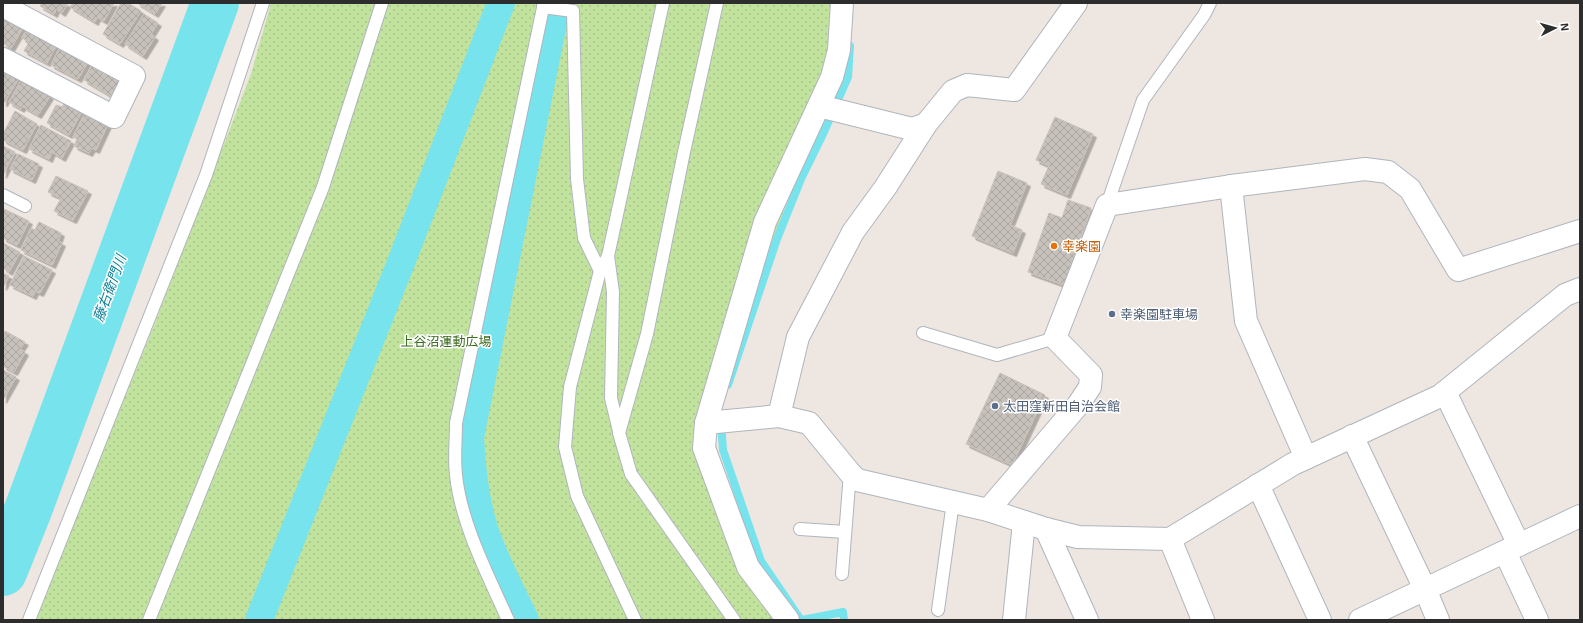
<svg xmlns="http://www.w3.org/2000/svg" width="1583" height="623" viewBox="0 0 1583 623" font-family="'Exo 2','Noto Sans JP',sans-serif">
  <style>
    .park { fill: url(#park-dots) }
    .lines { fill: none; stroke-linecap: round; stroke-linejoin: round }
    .stream { stroke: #77e3ed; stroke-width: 8 }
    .canal { stroke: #77e3ed; stroke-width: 28 }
    .river { stroke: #77e3ed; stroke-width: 48 }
    .building { fill: url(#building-cross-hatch); stroke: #cac1b9; filter: url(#shadow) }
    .lane-casing { stroke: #b0b5bd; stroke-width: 14 }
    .street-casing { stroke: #b0b5bd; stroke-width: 24 }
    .lane { stroke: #fff; stroke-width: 12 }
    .street { stroke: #fff; stroke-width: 22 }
    .food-dot { fill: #e8710a; stroke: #fff; stroke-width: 1.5 }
    .service-dot { fill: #5c6f8a; stroke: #fff; stroke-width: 1.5 }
    .labels { text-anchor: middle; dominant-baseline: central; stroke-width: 3; stroke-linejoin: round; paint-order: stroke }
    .food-label { font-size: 13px; fill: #c56008; stroke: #fff; text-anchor: start }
    .service-label { font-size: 13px; fill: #4e5e75; stroke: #fff; text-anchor: start }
    .park-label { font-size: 13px; fill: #3b6a1d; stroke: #fff }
    .water-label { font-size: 14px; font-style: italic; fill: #118197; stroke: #fff }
  </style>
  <defs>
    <pattern id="park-dots" width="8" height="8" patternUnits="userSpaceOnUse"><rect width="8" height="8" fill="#c2e39e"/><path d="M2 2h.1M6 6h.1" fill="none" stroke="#a7c388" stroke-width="1.8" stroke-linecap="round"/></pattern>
    <pattern id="building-cross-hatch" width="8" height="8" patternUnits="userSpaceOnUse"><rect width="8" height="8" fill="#c7c1bb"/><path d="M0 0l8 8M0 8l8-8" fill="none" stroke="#aba6a1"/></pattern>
    <filter id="shadow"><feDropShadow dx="3.5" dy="3.5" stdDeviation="0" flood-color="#0004"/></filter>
  </defs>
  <rect width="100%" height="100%" fill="#eee6e0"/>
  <!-- park -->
  <polygon class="park" points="271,3 835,3 819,106 704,448 794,620 35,620 157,318 251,74"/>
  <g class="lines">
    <!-- stream -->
    <g class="stream">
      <polyline points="728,385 777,239 801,179 824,132 848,77 850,46"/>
      <polyline points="721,422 723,450 761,561 801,620"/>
      <polyline points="802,620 843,612 844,620"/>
    </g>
    <!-- canal -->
    <g class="canal">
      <polyline points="259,620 402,260 501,3"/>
      <path d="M525,620C513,595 500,570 490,545C476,511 472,473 470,437L557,3"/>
    </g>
    <!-- river -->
    <polyline class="river" points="3,572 28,510 215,3"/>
  </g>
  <!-- building -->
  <g class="building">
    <polygon points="42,3 68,3 62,13 56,9 54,14 40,6"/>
    <polygon points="73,3 114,3 104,21 97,17 95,22 70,7"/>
    <polygon points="121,3 128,3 141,11 120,44 103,34"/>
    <polygon points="137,3 162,3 155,14"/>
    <polygon points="3,12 25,24 11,48 3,43"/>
    <polygon points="144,14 158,23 151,34 155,37 143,56 125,44"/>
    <polygon points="29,25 58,42 47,63 24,51 29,42 22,38"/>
    <polygon points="62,43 90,58 78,79 51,65"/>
    <polygon points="95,60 122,76 111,96 84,80"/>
    <polygon points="3,69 19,78 4,103 3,103"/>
    <polygon points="22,79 50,96 38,115 22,106 21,109 9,102"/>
    <polygon points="65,102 82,111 69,135 47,123 56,105 62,107"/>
    <polygon points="15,111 37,124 23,150 3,140 3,134"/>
    <polygon points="85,113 108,124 96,150 92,148 89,153 74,146 77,139 73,137"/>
    <polygon points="1055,117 1093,134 1067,195 1041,184 1049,166 1036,160"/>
    <polygon points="41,125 71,141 62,158 52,152 49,159 29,149"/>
    <polygon points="3,146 15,152 3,175"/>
    <polygon points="18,154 39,164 32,180 10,169"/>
    <polygon points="998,171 1027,183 1010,225 1022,230 1013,253 972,236"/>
    <polygon points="56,176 88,191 73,220 54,211 61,198 48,192"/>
    <polygon points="1068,200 1091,208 1064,285 1028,272 1049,213 1062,218"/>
    <polygon points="4,209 29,221 17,245 3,238 3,212"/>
    <polygon points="39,222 61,233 58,241 62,243 52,265 21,250 31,228 35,230"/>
    <polygon points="3,243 20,252 9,272 3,268"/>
    <polygon points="24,256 52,270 40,293 35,291 33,296 10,285"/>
    <polygon points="3,273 9,276 3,287"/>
    <polygon points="5,331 25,342 20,349 25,352 14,372 3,366 3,335"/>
    <polygon points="3,370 16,377 3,400"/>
    <polygon points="1000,373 1045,395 1012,465 966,444"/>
  </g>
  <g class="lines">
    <!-- lane casing -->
    <g class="lane-casing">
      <g id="lane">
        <polyline points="717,3 684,152 647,334 619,433 631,474 734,620"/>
        <polyline points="543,7 573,11 577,179 584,238 600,271"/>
        <polyline points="3,195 25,206"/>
        <polyline points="1107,205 1143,100 1204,15 1210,3"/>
        <polyline points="608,256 613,292 611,398 619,431"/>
        <polyline points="923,333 997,355 1055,338"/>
        <polyline points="800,529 845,532"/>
        <polyline points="842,574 850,473"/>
        <polyline points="938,610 953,502"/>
        <polyline points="29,620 206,175 263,3"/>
        <polyline points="149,620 323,187 382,3"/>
        <path d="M508,620C488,575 461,524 456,475C454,458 456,440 456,423L544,3"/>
        <polyline points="635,620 577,496 565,447 570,387 600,271 608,256 663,3"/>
      </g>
    </g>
    <!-- street casing -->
    <g class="street-casing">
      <g id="street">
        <polyline points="3,6 134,76 114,117 3,59"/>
        <polyline points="819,106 912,129 926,124"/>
        <polyline points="1231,186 1246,321 1306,458"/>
        <polyline points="1445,392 1519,545"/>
        <polyline points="779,416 798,337 853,232 885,188 926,124 953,91 967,85 1014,90 1076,3"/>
        <polyline points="706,423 779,416 809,423 850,473 857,480 988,510 1046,529 1078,537 1170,539 1293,464 1440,396 1565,295 1580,289"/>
        <polyline points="1352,436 1425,589 1438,620"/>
        <polyline points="1258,485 1320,620"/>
        <polyline points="988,510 1078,405 1090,387 1091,375 1055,338 1107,205 1231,186 1365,169 1388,172 1410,189 1458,270 1580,231"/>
        <polyline points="1046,529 1087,620"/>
        <polyline points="1170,539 1203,620"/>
        <polyline points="1505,552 1537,620"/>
        <polyline points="788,620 748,567 704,448 706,423 765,222 832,77 839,50 842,3"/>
        <polyline points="1014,620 1024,522"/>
        <polyline points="1360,620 1580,516"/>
      </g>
    </g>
    <!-- lane -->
    <use href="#lane" class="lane"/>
    <!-- street -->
    <use href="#street" class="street"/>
  </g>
  <!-- markers -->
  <circle class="food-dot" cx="1054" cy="246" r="4"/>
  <g class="service-dot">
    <circle cx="1112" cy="314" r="4"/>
    <circle cx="995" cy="406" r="4"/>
  </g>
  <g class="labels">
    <!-- food labels -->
    <g class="food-label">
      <text x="1062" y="246">幸楽園</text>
    </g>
    <!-- service labels -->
    <g class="service-label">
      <text x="1120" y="314">幸楽園駐車場</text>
      <text x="1003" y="406">太田窪新田自治会館</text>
    </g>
    <!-- park labels -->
    <g class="park-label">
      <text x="446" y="341">上谷沼運動広場</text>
    </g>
    <!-- water labels -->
    <g class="water-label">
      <text transform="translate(109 288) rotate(-70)">藤右衛門川</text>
    </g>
  </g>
  <!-- border -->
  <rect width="1583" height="623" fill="none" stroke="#2d2d2d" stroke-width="8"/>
  <!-- north arrow -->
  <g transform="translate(1555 28) rotate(84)" stroke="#ffffff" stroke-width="3" paint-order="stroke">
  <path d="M0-3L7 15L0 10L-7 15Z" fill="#2d2d2d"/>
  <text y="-6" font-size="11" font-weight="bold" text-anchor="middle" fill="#2d2d2d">N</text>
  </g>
</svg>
